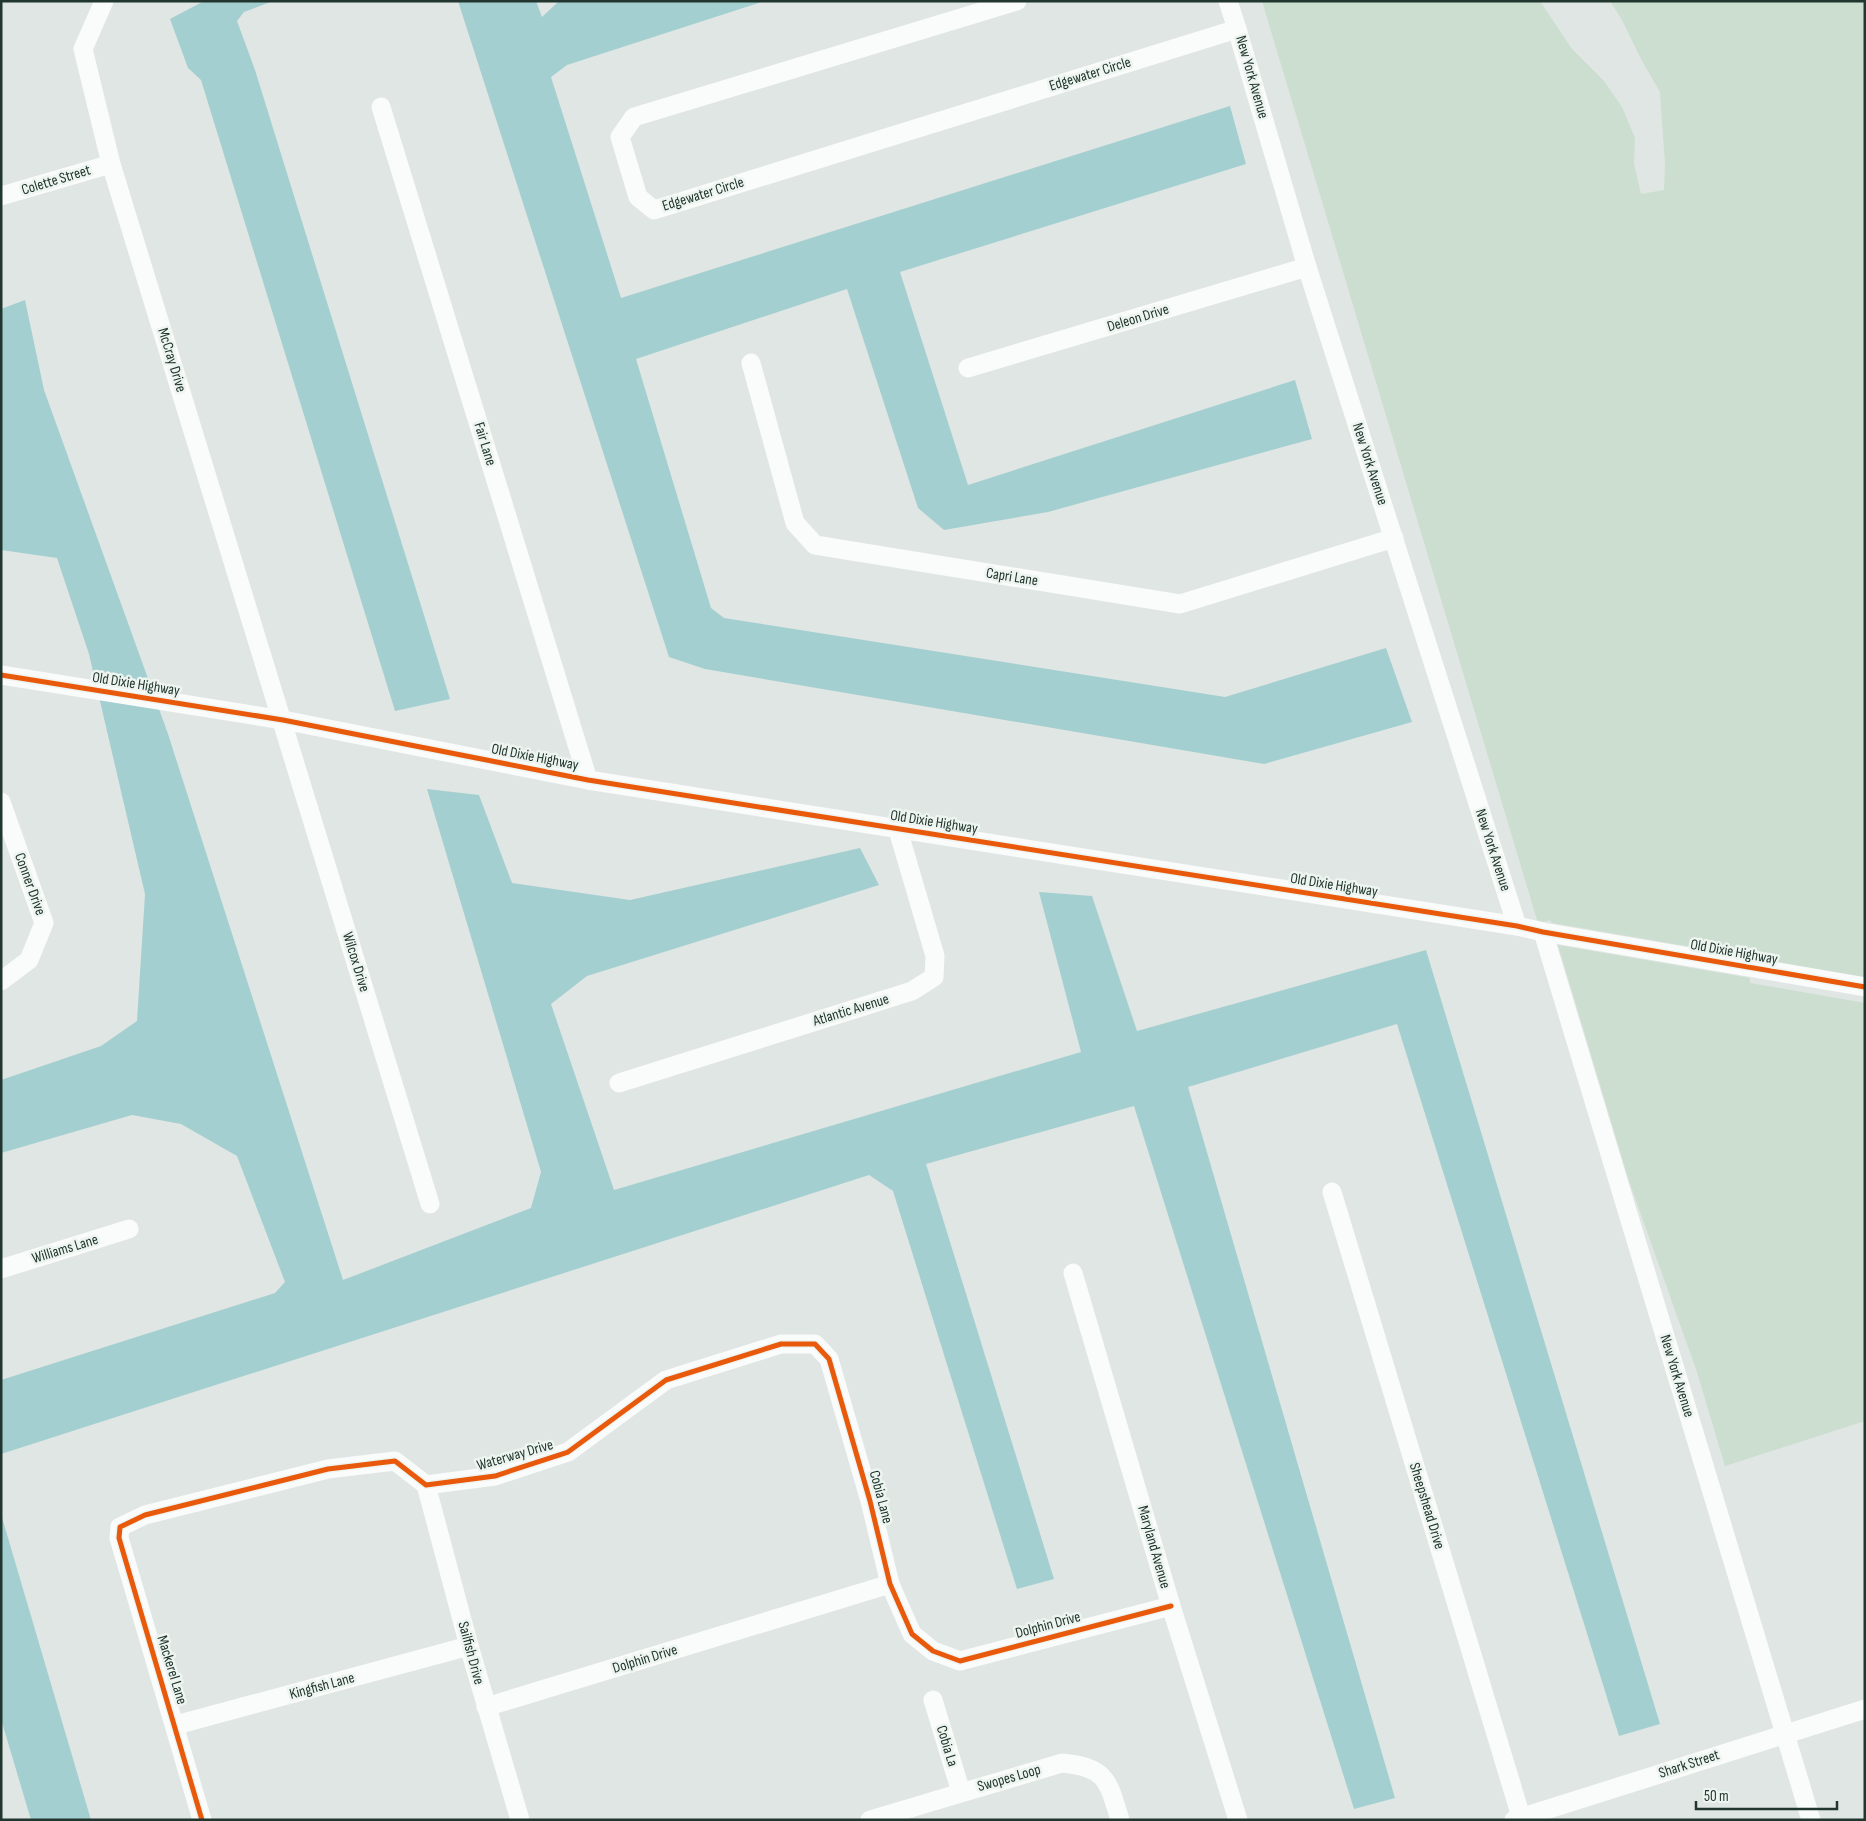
<svg xmlns="http://www.w3.org/2000/svg" width="1866" height="1821" viewBox="0 0 1866 1821" font-family="'Sofia Sans Condensed',sans-serif">
  <style>
    .green { fill: #cbdecf }
    .water { fill: #a4cfd0 }
    .lines { fill: none; stroke-linecap: round; stroke-linejoin: round }
    .minor { stroke: #fafbfb; stroke-width: 19 }
    .cycleway-casing { stroke: #eef5f1; stroke-width: 8 }
    .cycleway { stroke: #e8590c; stroke-width: 5 }
    .labels { text-anchor: middle; dominant-baseline: central; stroke-width: 5; stroke-linejoin: round; paint-order: stroke }
    .street-label { font-size: 15px; fill: #21362e; stroke: #eef5f1 }
  </style>
  <rect width="100%" height="100%" fill="#e0e6e3"/>
  <!-- green -->
  <g class="green">
    <polygon points="1262,1 1540,1 1572,49 1604,81 1622,107 1635,138 1634,164 1641,194 1664,190 1665,164 1660,92 1641,59 1622,20 1610,1 1865,1 1865,977 1552,923 1550,920 1543,922 1537,920"/>
    <polygon points="1558,945 1750,978 1750,983 1865,1003 1865,1421 1725,1466 1697,1372 1629,1181"/>
  </g>
  <!-- water -->
  <g class="water">
    <polygon points="204,1 273,1 244,12 237,21 255,70 450,699 395,711 201,80 188,68 170,19"/>
    <polygon points="458,1 536,1 542,17 559,1 765,1 567,65 551,77 621,298 1230,106 1246,164 900,272 968,485 1295,380 1312,439 1048,512 944,530 918,508 847,289 636,359 711,608 724,618 1225,697 1386,648 1412,722 1264,764 705,669 669,657"/>
    <polygon points="25,300 44,390 168,734 343,1280 531,1208 541,1172 427,789 479,795 512,883 630,900 860,848 879,885 587,976 551,1004 614,1190 1081,1052 1039,892 1092,896 1137,1031 1426,950 1660,1724 1619,1736 1397,1024 1188,1087 1395,1798 1354,1809 1134,1106 926,1164 1054,1579 1017,1589 893,1191 869,1175 1,1454 1,1380 275,1293 285,1282 237,1156 181,1124 132,1115 1,1153 1,1080 101,1046 137,1021 145,894 89,654 57,558 1,550 1,309"/>
    <polygon points="1,1514 91,1820 31,1820 1,1719"/>
  </g>
  <g class="lines">
    <!-- minor -->
    <g class="minor">
      <polyline points="104,1 83,49 111,164 430,1204"/>
      <polyline points="1017,1 634,117 620,137 638,197 654,210 1237,29"/>
      <polyline points="1228,1 1237,29 1307,267 1517,926"/>
      <polyline points="381,107 588,780"/>
      <polyline points="1,196 111,164"/>
      <polyline points="751,363 795,523 815,545 1180,604 1394,538"/>
      <polyline points="968,368 1307,267"/>
      <polyline points="1,675 283,720 588,780 1517,926 1543,932 1865,987"/>
      <polyline points="1,802 44,923 29,960 1,981"/>
      <polyline points="1543,932 1811,1820"/>
      <polyline points="619,1083 912,991 934,977 935,956 898,830"/>
      <polyline points="1332,1192 1522,1820"/>
      <polyline points="1,1269 129,1229"/>
      <polyline points="1073,1273 1171,1606 1238,1820"/>
      <polyline points="426,1485 469,1646 520,1820"/>
      <polyline points="933,1700 961,1792"/>
      <polyline points="486,1707 890,1584"/>
      <polyline points="176,1725 469,1646"/>
      <polyline points="202,1820 119,1538 120,1527 145,1515 328,1469 395,1461 426,1485 495,1476 568,1452 666,1380 781,1344 815,1344 829,1359 870,1501 890,1584 912,1634 933,1651 960,1661 1171,1606"/>
      <path d="M870,1820L1062,1763C1107,1767 1108,1781 1120,1820"/>
      <polyline points="1514,1820 1865,1709"/>
    </g>
    <!-- cycleway casing -->
    <g class="cycleway-casing">
      <g id="cycleway">
        <polyline points="1,675 283,720 588,780 1517,926 1543,932 1865,987"/>
        <polyline points="202,1820 119,1538 120,1527 145,1515 328,1469 395,1461 426,1485 495,1476 568,1452 666,1380 781,1344 815,1344 829,1359 870,1501 890,1584 912,1634 933,1651 960,1661 1171,1606"/>
      </g>
    </g>
    <!-- cycleway -->
    <use href="#cycleway" class="cycleway"/>
  </g>
  <g class="labels">
    <!-- street labels -->
    <g class="street-label">
      <text transform="translate(1090 74) rotate(-17)">Edgewater Circle</text>
      <text transform="translate(1252 77) rotate(74)">New York Avenue</text>
      <text transform="translate(56 180) rotate(-17)">Colette Street</text>
      <text transform="translate(703 194) rotate(-17)">Edgewater Circle</text>
      <text transform="translate(1138 318) rotate(-17)">Deleon Drive</text>
      <text transform="translate(172 360) rotate(73)">McCray Drive</text>
      <text transform="translate(485 444) rotate(73)">Fair Lane</text>
      <text transform="translate(1370 464) rotate(72)">New York Avenue</text>
      <text transform="translate(1012 577) rotate(9)">Capri Lane</text>
      <text transform="translate(136 684) rotate(9)">Old Dixie Highway</text>
      <text transform="translate(535 757) rotate(11)">Old Dixie Highway</text>
      <text transform="translate(934 822) rotate(9)">Old Dixie Highway</text>
      <text transform="translate(1493 850) rotate(72)">New York Avenue</text>
      <text transform="translate(30 884) rotate(70)">Conner Drive</text>
      <text transform="translate(1334 885) rotate(9)">Old Dixie Highway</text>
      <text transform="translate(1734 952) rotate(10)">Old Dixie Highway</text>
      <text transform="translate(356 962) rotate(73)">Wilcox Drive</text>
      <text transform="translate(851 1010) rotate(-17)">Atlantic Avenue</text>
      <text transform="translate(65 1249) rotate(-17)">Williams Lane</text>
      <text transform="translate(1677 1376) rotate(73)">New York Avenue</text>
      <text transform="translate(515 1455) rotate(-16)">Waterway Drive</text>
      <text transform="translate(881 1497) rotate(75)">Cobia Lane</text>
      <text transform="translate(1427 1506) rotate(73)">Sheepshead Drive</text>
      <text transform="translate(1154 1547) rotate(74)">Maryland Avenue</text>
      <text transform="translate(1048 1625) rotate(-15)">Dolphin Drive</text>
      <text transform="translate(471 1653) rotate(75)">Sailfish Drive</text>
      <text transform="translate(645 1659) rotate(-17)">Dolphin Drive</text>
      <text transform="translate(172 1670) rotate(73)">Mackerel Lane</text>
      <text transform="translate(322 1686) rotate(-15)">Kingfish Lane</text>
      <text transform="translate(947 1746) rotate(73)">Cobia La</text>
      <text transform="translate(1689 1764) rotate(-18)">Shark Street</text>
      <text transform="translate(1009 1778) rotate(-16)">Swopes Loop</text>
    </g>
  </g>
  <!-- border -->
  <rect width="1866" height="1821" fill="none" stroke="#21362e" stroke-width="5"/>
  <!-- scale -->
  <path d="M1696 1801v8h141v-8" fill="none" stroke="#21362e" stroke-width="2.5"/>
  <text x="1704" y="1801" font-size="15" fill="#21362e" stroke="#eef5f1" stroke-width="4" paint-order="stroke">50 m</text>
</svg>
